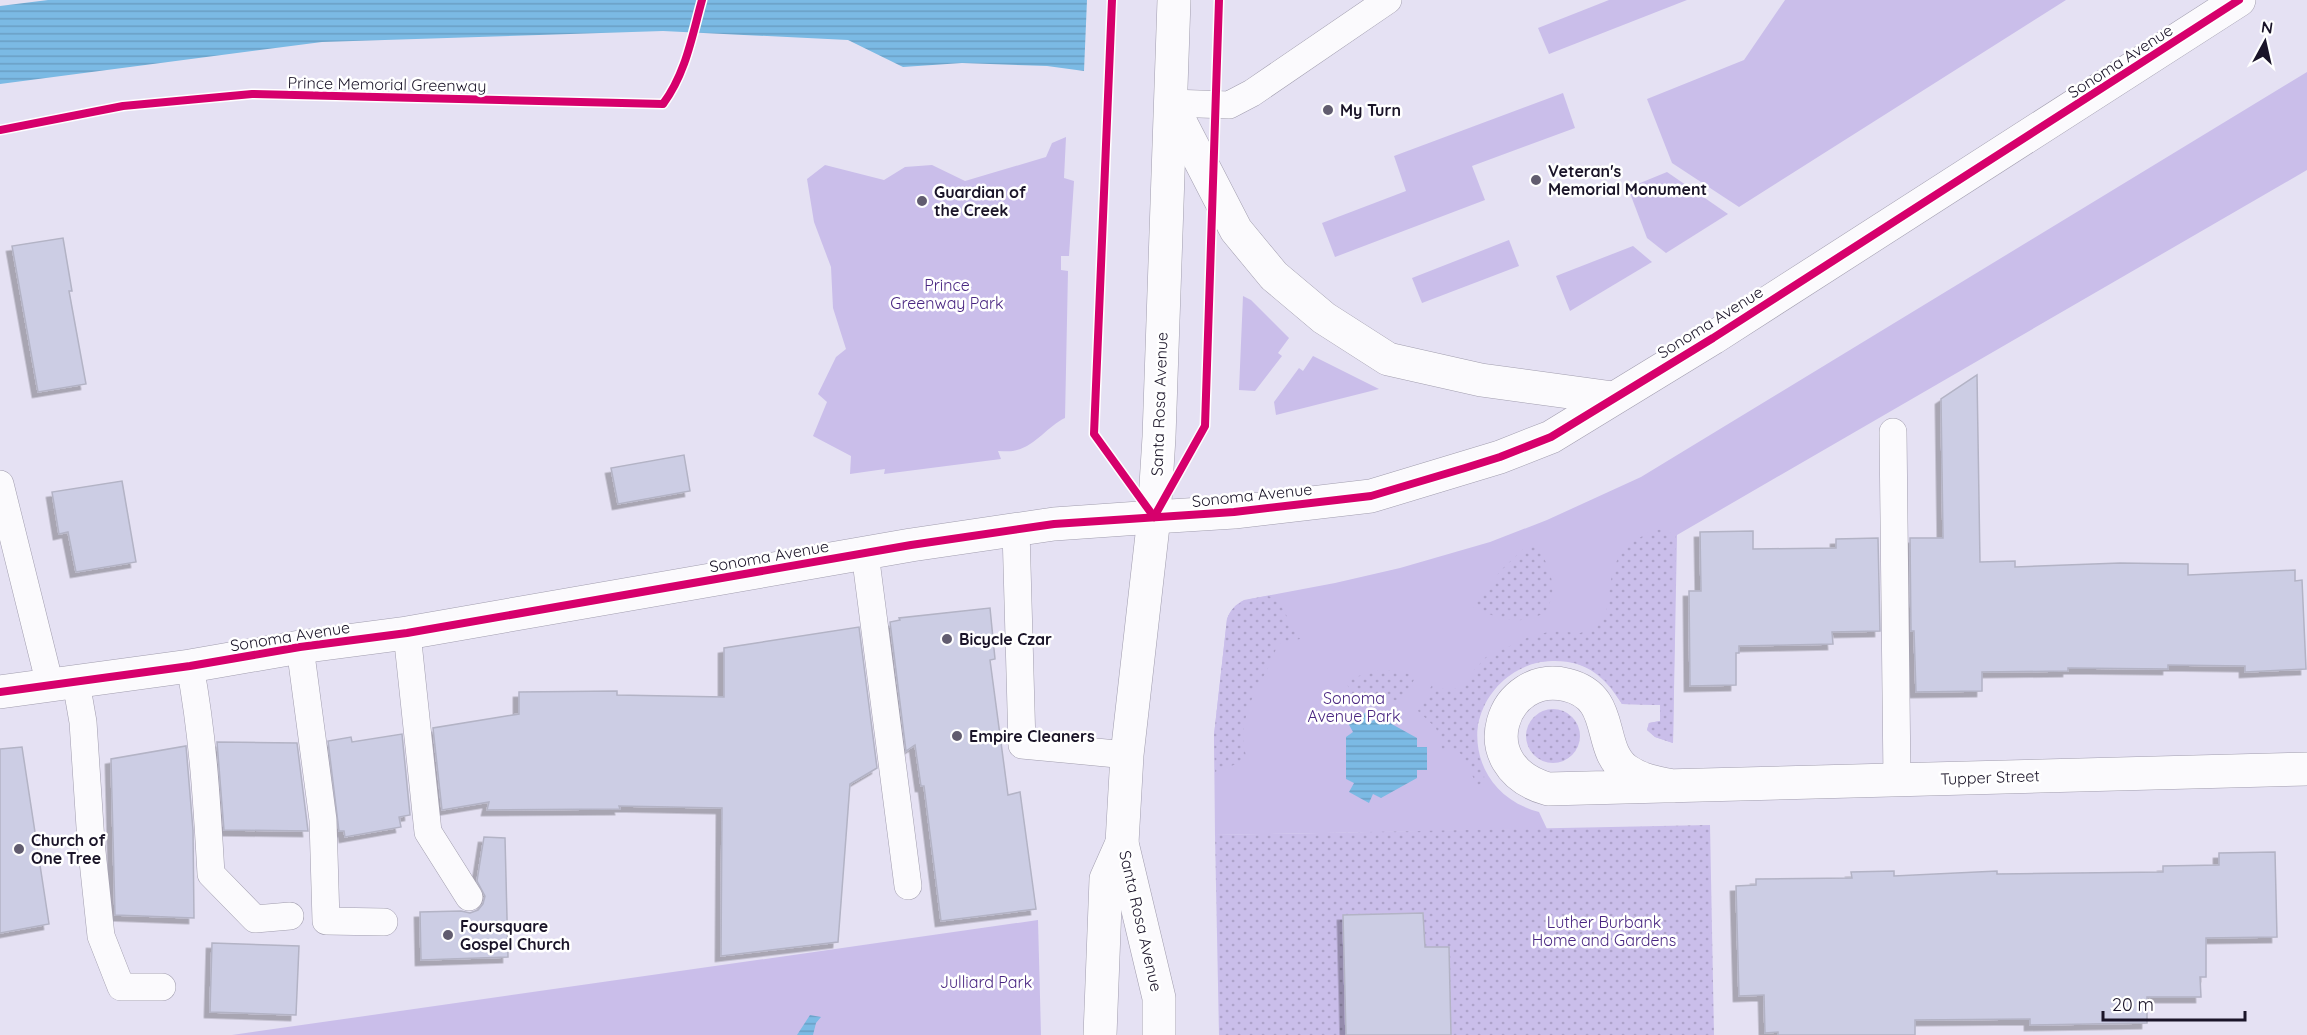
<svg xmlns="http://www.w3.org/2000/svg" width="2307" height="1035" viewBox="0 0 2307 1035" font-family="Quicksand,sans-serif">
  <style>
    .green { fill: #cabeea }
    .garden { fill: url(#garden-dots) }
    .water { fill: url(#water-rules) }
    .building { fill: #cccde4; stroke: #b3b3c5; stroke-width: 1.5; filter: url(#shadow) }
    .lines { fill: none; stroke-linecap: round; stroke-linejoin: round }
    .service-casing { stroke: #a19dae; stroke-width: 28 }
    .minor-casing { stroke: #a19dae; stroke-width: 34 }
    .tertiary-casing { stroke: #a19dae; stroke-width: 34 }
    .secondary-casing { stroke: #a19dae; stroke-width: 34 }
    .service { stroke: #fbfafd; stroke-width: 27 }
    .minor { stroke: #fbfafd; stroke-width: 33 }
    .tertiary { stroke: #fbfafd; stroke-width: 33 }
    .secondary { stroke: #fbfafd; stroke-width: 33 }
    .cycleway-casing { stroke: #fff; stroke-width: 11 }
    .cycleway { stroke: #d6006c; stroke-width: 8 }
    .poi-dot { fill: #615c6f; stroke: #fff; stroke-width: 2 }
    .labels { text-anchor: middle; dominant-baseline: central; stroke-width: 5; stroke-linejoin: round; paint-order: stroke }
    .street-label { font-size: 16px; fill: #1a1428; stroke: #fff }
    .poi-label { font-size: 16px; font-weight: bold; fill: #1a1428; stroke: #fff; text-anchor: start }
    .park-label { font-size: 16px; fill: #492681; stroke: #fff }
  </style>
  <defs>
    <pattern id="garden-dots" width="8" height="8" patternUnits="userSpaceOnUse" patternTransform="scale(1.5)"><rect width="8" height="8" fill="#cabeea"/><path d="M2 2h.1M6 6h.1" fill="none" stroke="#ada2c9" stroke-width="1.8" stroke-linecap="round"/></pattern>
    <pattern id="water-rules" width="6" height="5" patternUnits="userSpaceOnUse" patternTransform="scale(1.5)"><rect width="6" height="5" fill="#7bbae4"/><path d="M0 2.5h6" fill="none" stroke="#6a9fc4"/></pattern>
    <filter id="shadow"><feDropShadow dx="-5.5" dy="5.5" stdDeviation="0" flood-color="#0004"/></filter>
  </defs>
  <rect width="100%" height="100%" fill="#e5e1f3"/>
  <!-- green -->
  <g class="green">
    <polygon points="1609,0 1687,0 1549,54 1538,28"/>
    <polygon points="1785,0 2066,0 1739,207 1672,163 1647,99 1744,60"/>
    <path d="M2307,72V170L1677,535L1673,743L1655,737L1647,730L1649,723L1660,721V705L1622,704C1605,677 1587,660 1552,661C1462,662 1448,788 1539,812L1547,829L1215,835L1214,735L1227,619C1231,609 1235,605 1244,600L1335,583L1400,568L1490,542L1547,520L1641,477Z"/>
    <polygon points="1563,93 1575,128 1472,166 1485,200 1335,257 1322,223 1406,191 1394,156"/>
    <path d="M1066,137L1064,178L1074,181L1069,256H1061V270L1068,271L1065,418C1048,426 1036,445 1017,450C1012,452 1004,451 998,451L1001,459L884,474L885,469L850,474L851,456L813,436L827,402L818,394L836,357L846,349L833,308L831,267L814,222L807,179L825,165L884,180L905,167L932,165L965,181L1046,157L1052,143Z"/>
    <polygon points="1667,172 1728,214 1666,253 1647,238 1628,188"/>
    <polygon points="1509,240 1519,266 1422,303 1412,278"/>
    <polygon points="1633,246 1652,262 1570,311 1556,276"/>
    <polygon points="1243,296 1251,300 1289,338 1278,353 1282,356 1255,391 1239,390"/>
    <polygon points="1313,356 1379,389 1276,415 1274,402 1299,368 1303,371"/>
    <polygon points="1038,920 1041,1035 232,1035"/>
  </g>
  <!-- garden -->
  <g class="garden">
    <path d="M1662,529L1676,535L1673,743L1655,737L1647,730L1649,723L1660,721V705L1622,704C1616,694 1609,683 1599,675C1556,643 1495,667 1480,717C1476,728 1476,742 1478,753C1481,764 1485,769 1484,780L1478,786C1470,774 1468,762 1459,752L1442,749L1436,728L1418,711L1432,685L1447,690L1458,688L1486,657L1529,637L1552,631L1580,633L1597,627L1606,613L1612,574L1619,555L1628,545L1649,532Z"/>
    <path d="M1534,539C1546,562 1563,588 1544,613C1520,627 1496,618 1473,607L1501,570Z"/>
    <path d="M1268,596L1277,599L1300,639L1277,644C1274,659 1267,670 1260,683C1246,707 1239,732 1247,760L1215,772L1214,735L1227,619C1234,600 1250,599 1268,596Z"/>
    <polygon points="1380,670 1399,671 1416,676 1402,702 1386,698 1358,702 1344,680"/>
    <circle cx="1553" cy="736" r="27"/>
    <polygon points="1710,825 1714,1035 1219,1035 1215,835"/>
  </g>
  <!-- water -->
  <g class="water">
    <polygon points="48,0 1087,0 1084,71 1047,66 962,63 903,67 848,40 663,31 322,42 0,84 0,6"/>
    <polygon points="1367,712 1372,721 1379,717 1417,738 1417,747 1427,747 1427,770 1417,770 1417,778 1381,798 1373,794 1369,803 1349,792 1354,783 1346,779 1346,737 1353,732 1348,723"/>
    <polygon points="810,1015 821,1017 816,1023 813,1035 797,1035"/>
  </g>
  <!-- building -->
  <g class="building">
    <polygon points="63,238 72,291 69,291 86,384 38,392 12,246"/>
    <polygon points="1977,375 1980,562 2015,561 2015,567 2120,563 2188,564 2188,575 2295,570 2295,581 2302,580 2306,669 2245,672 2245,666 2168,665 2168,669 2068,668 2068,671 1982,672 1982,691 1916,692 1914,631 1911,631 1910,538 1943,538 1941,399"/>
    <polygon points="684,455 690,491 618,504 611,468"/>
    <polygon points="122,481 136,562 76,572 68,532 59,534 52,492"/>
    <polygon points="1753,531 1753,549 1836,548 1836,539 1878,538 1880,631 1832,632 1833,644 1739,646 1739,653 1736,653 1736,685 1690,686 1689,591 1701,591 1700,532"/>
    <polygon points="990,608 995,659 990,660 1008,795 1020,792 1036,909 941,921 924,786 921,786 915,745 906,751 890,622 900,620 899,618"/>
    <polygon points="859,627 877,768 850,784 838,942 721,956 722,808 619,806 620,809 487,810 489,802 442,810 433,728 519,714 519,692 617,691 617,695 724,697 724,648"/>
    <polygon points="402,734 410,815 399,817 401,827 345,837 344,831 339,831 328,741 351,737 352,742"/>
    <polygon points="217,742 297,743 308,831 224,830"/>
    <polygon points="186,746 193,830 194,918 115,915 111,759"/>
    <polygon points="22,747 49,924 0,933 0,749"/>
    <polygon points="484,837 505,838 508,957 421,960 420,912 461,911 470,913 478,910 483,904 485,896 477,881"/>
    <polygon points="2275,852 2277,937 2206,938 2206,977 2200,977 2201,997 2147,997 2147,1023 2030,1025 2030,1019 1915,1020 1915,1035 1778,1035 1778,1032 1765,1033 1764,995 1739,996 1736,886 1756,885 1756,879 1852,878 1851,872 1894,871 1894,876 1997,871 1997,874 2163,872 2163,866 2219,865 2219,853"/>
    <polygon points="1423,913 1425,947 1449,947 1451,1035 1346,1035 1343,915"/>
    <polygon points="212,943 299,946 296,1015 210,1012"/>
  </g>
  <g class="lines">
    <!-- service casing -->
    <g class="service-casing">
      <g id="service">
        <polyline points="1170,103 1229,105 1252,93 1388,0"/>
        <polyline points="1893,432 1897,780"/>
        <polyline points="0,484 50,685"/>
        <polyline points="1016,530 1022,745 1127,755"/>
        <polyline points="865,553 908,886"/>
        <polyline points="407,633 428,832 469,897"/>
        <polyline points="300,647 323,820 326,921 384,922"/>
        <path d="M190,666C203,735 207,804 211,874L255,919L290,916"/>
        <polyline points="76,682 83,722 91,842 101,936 121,987 162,987"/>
      </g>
    </g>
    <!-- minor casing -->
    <g class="minor-casing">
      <g id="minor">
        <polyline points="0,692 190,666 300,647 407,633 911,545 1054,524 1154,517"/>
        <path d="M1673,786C1657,783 1640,780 1626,770C1596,748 1617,697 1567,685C1503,669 1467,766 1548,789L2307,769"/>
      </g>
    </g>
    <!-- tertiary casing -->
    <g class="tertiary-casing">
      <polyline id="tertiary" points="1154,517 1234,512 1371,496 1500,457 1551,437 1713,338 2239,0"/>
    </g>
    <!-- secondary casing -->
    <g class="secondary-casing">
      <g id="secondary">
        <polyline points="1171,104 1236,230 1274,276 1324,318 1388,359 1481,380 1613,398"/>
        <polyline points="1100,1035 1106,879 1122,843"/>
        <polyline points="1159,1035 1159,998 1122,843 1127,755 1154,517 1159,437 1174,0"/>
      </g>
    </g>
    <!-- service -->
    <use href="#service" class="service"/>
    <!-- minor -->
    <use href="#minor" class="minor"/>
    <!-- tertiary -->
    <use href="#tertiary" class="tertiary"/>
    <!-- secondary -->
    <use href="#secondary" class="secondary"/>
    <!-- cycleway casing -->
    <g class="cycleway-casing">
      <g id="cycleway">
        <polyline points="1112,0 1094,434 1154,517"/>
        <path d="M0,130L123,106L252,94L663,104C686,73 692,36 702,0"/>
        <polyline points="1154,517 1205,426 1219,0"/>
        <polyline points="0,692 190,666 300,647 407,633 911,545 1054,524 1234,512 1371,496 1465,468 1500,457 1551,437 1713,338 2239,0"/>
      </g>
    </g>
    <!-- cycleway -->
    <use href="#cycleway" class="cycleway"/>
  </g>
  <!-- markers -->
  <g class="poi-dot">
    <circle cx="1328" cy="110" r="6"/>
    <circle cx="1536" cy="180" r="6"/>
    <circle cx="922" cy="201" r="6"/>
    <circle cx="947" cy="639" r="6"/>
    <circle cx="957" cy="736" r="6"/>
    <circle cx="19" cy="849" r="6"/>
    <circle cx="448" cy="935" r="6"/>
  </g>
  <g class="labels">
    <!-- street labels -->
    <g class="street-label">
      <text transform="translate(2120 61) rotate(-33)">Sonoma Avenue</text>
      <text transform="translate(387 84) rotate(1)">Prince Memorial Greenway</text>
      <text transform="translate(1710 322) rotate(-32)">Sonoma Avenue</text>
      <text transform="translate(1159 404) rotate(-88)">Santa Rosa Avenue</text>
      <text transform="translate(1252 495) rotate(-6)">Sonoma Avenue</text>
      <text transform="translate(769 556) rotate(-10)">Sonoma Avenue</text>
      <text transform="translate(290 636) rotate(-9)">Sonoma Avenue</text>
      <text transform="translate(1990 777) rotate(-2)">Tupper Street</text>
      <text transform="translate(1141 921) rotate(77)">Santa Rosa Avenue</text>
    </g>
    <!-- poi labels -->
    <g class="poi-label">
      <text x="1340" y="110">My Turn</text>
      <text x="1548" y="171">Veteran's<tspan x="1548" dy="18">Memorial Monument</tspan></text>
      <text x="934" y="192">Guardian of<tspan x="934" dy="18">the Creek</tspan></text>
      <text x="959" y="639">Bicycle Czar</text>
      <text x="969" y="736">Empire Cleaners</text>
      <text x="31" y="840">Church of<tspan x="31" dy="18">One Tree</tspan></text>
      <text x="460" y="926">Foursquare<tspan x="460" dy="18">Gospel Church</tspan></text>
    </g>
    <!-- park labels -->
    <g class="park-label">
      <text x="947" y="285">Prince<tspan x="947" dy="18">Greenway Park</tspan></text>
      <text x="1354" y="698">Sonoma<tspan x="1354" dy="18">Avenue Park</tspan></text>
      <text x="1604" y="922">Luther Burbank<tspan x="1604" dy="18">Home and Gardens</tspan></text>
      <text x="986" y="982">Julliard Park</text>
    </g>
  </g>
  <!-- north arrow -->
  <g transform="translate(2265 42) rotate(8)" stroke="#ffffff" stroke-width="4.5" paint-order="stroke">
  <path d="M0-4.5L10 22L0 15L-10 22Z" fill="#1a1428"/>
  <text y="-9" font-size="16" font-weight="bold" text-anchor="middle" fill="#1a1428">N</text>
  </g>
  <!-- scale -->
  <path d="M2103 1011v9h142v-9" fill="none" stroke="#1a1428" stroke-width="3"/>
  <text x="2112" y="1011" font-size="18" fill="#1a1428" stroke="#ffffff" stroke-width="4.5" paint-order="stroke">20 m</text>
</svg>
